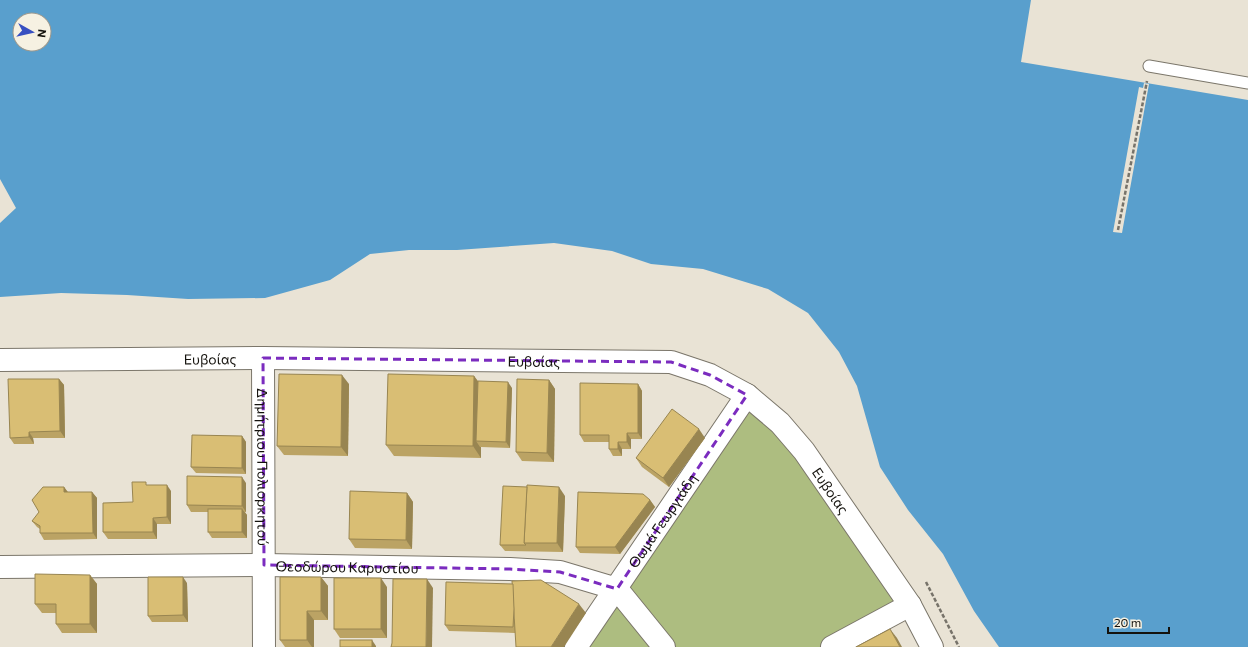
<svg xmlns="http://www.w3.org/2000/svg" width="1248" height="647" viewBox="0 0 1248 647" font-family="Commissioner,sans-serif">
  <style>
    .green { fill: #adbd80 }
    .water { fill: #599fcd; fill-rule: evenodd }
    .pier { fill: #e9e3d5 }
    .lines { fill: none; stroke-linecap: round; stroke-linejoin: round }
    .lane-casing { stroke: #7b766a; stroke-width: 13 }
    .street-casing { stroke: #7b766a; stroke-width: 24 }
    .path { stroke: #77736a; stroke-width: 2.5; stroke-dasharray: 4 2; stroke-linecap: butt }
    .lane { stroke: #fff; stroke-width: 11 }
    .street { stroke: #fff; stroke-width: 22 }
    .wall { fill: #bba364 }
    .shaded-wall { fill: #988551 }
    .building { fill: #d9be74; stroke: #988551 }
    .marked { fill: none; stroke: #7b2cbf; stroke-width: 3; stroke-dasharray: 8 5; stroke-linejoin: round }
    .labels { text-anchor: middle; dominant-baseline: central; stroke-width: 3; stroke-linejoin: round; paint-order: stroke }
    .street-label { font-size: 14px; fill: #14120d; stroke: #f6f1e2 }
  </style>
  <rect width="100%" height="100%" fill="#e9e3d5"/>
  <!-- green -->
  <polygon class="green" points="747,395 910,605 832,647 576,647"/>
  <!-- water -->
  <path class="water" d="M0,0H1031L1021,62L1248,100V647H999L974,611L943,554L908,510L880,467L857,386L839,352L808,313L768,289L703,269L651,264L612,251L554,243L457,250H409L370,254L330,280L265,298L188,299L127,295L61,293L0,297V223L16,208L0,179ZM20,20H44V44H20Z"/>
  <!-- pier -->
  <polygon class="pier" points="1144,83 1149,84 1122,233 1113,232 1139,87 1143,88"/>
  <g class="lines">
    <!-- lane casing -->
    <g class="lane-casing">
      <polyline id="lane" points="1149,66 1248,83"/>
    </g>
    <!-- street casing -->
    <g class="street-casing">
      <g id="street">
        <path id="s1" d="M263,358L264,647"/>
        <path id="s2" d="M0,360L263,358L671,362L710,375L747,395L780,423L804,451L910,605L932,647"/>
        <path id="s3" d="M0,567L264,565L510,569L560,572L617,589L664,647"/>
        <path id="s4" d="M576,647L747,395"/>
        <polyline points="832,647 910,605"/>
      </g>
    </g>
    <!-- path -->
    <g class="path">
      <polyline points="1118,230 1147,81"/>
      <polyline points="926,582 959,647"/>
    </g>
    <!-- lane -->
    <use href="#lane" class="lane"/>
    <!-- street -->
    <use href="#street" class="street"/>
  </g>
  <!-- wall -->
  <g class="wall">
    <polygon points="474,376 478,381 512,388 510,448 481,447 481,458 394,456 386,445"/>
    <polygon points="59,379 64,385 65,438 33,438 34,444 14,444 10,438"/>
    <polygon points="549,380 555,389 554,462 522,461 516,452"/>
    <polygon points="349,384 348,456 284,455 277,446"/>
    <polygon points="638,384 642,391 642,439 631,439 631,449 622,449 622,456 613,456 609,449 609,442 584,442 580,435"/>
    <polygon points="242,436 246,442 246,474 196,473 191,467"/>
    <polygon points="705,438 669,487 642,467 636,458"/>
    <polygon points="246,483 246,512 245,512 247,515 247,538 212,538 208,532 208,512 191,512 187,505"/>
    <polygon points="148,485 171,491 171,524 157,524 157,539 108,539 103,532 133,502"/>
    <polygon points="64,487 68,492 92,492 97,498 97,539 44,540 40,533 40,529 37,527 32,521"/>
    <polygon points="407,493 413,502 412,549 355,548 349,539"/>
    <polygon points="565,496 563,552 505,551 500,545"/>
    <polygon points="650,500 655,507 620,554 580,553 576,547"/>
    <polygon points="90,575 97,584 97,633 62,633 56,624 56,613 42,613 35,604"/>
    <polygon points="321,577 328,586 328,620 314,620 314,647 285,647 280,640"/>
    <polygon points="187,583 188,622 152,622 148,616"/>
    <polygon points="387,587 387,638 340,638 334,629"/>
    <polygon points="586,613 515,633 449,631 445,625"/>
  </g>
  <!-- shaded-wall -->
  <g class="shaded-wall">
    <polygon points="342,375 349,384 348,456 341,447"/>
    <polygon points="474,376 482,387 476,441 480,447 481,447 481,458 473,446"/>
    <polygon points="59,379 64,385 65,438 60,431"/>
    <polygon points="549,380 555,389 554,462 547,453"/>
    <polygon points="508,382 512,388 510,448 506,442"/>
    <polygon points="638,384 642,391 642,439 638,433"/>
    <polygon points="699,429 705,438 669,487 663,478"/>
    <polygon points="29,432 33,438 34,444 29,437"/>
    <polygon points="627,433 631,439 631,449 627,442"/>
    <polygon points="242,436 246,442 246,474 242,468"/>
    <polygon points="618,442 622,449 622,456 618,449"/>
    <polygon points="242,477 246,483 246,512 242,506"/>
    <polygon points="167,485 171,491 171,524 167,517"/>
    <polygon points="64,487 69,494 64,492"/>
    <polygon points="559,487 565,496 563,552 557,543"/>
    <polygon points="92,492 97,498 97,539 93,533"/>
    <polygon points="407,493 413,502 412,549 406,540"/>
    <polygon points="650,500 655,507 620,554 615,547"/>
    <polygon points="242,509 247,515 247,538 242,532"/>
    <polygon points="153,518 157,524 157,539 153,532"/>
    <polygon points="90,575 97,584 97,633 90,624"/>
    <polygon points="183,577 187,583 188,622 183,615"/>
    <polygon points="321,577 328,586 328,620 321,611"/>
    <polygon points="381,578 387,587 387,638 381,629"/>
    <polygon points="427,579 433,588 432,647 426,647"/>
    <polygon points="579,604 586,613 564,647 551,647"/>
    <polygon points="307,611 314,620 314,647 312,647 307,640"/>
    <polygon points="890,629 897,638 902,647 900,647"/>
    <polygon points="372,640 376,646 376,647 372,647"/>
  </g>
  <!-- building -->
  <g class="building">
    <polygon points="279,374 342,375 341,447 277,446"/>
    <polygon points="388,374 474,376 473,446 386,445"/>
    <polygon points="8,379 59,379 60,431 29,432 29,437 10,438"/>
    <polygon points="517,379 549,380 547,453 516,452"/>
    <polygon points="478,381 508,382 506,442 476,441"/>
    <polygon points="580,383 638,384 638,433 627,433 627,442 618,442 618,449 609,449 609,435 580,435"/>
    <polygon points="672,409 699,429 663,478 636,458"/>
    <polygon points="192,435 242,436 242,468 191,467"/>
    <polygon points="187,476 242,477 242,506 187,505"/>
    <polygon points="132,482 146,482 146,485 167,485 167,517 153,518 153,532 103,532 103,503 133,502"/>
    <polygon points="527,485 559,487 557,543 524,543"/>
    <polygon points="503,486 527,487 524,543 526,545 500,545"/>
    <polygon points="43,487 64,487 64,492 92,492 93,533 40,533 40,526 32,521 39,512 32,500"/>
    <polygon points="350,491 407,493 406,540 349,539"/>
    <polygon points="578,492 643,494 650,500 615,547 576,547"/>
    <rect x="208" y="509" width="34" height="23"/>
    <polygon points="35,574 90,575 90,624 56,624 56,604 35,604"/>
    <polygon points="148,577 183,577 183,615 148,616"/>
    <polygon points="280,577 321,577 321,611 307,611 307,640 280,640"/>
    <rect x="334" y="578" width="47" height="51"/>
    <polygon points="393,579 427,579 426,647 391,647 392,643"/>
    <polygon points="541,580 579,604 551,647 516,647 512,581"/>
    <polygon points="446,582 513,584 514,609 513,627 445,625"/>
    <polygon points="890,629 900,647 856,647"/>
    <rect x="340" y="640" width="32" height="7"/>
  </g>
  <!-- marked area -->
  <path class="marked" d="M263,358L671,362L710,375L747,395L617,589L560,572L510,569L264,565Z"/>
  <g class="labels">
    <!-- street labels -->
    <g class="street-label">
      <text stroke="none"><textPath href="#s2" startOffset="210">Ευβοίας</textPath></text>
      <text stroke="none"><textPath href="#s2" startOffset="534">Ευβοίας</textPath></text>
      <text stroke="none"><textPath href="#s1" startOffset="109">Δημήτριου Πολιορκητού</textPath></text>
      <text stroke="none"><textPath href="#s2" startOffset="882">Ευβοίας</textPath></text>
      <text stroke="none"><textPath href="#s4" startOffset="153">Θωμά Γεωργιάδη</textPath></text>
      <text stroke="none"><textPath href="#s3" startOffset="347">Θεοδώρου Καρυστίου</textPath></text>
    </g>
  </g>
  <!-- north arrow -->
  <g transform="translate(32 32) rotate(98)"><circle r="19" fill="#f6f1e2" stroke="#9c988d"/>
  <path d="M0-3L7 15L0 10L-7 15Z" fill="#374fc1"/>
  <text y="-6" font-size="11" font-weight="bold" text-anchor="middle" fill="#14120d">N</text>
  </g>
  <!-- scale -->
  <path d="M1108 627v6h61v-6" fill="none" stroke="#14120d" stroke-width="2"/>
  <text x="1114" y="627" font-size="12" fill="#14120d" stroke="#f6f1e2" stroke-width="3" paint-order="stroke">20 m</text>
</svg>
